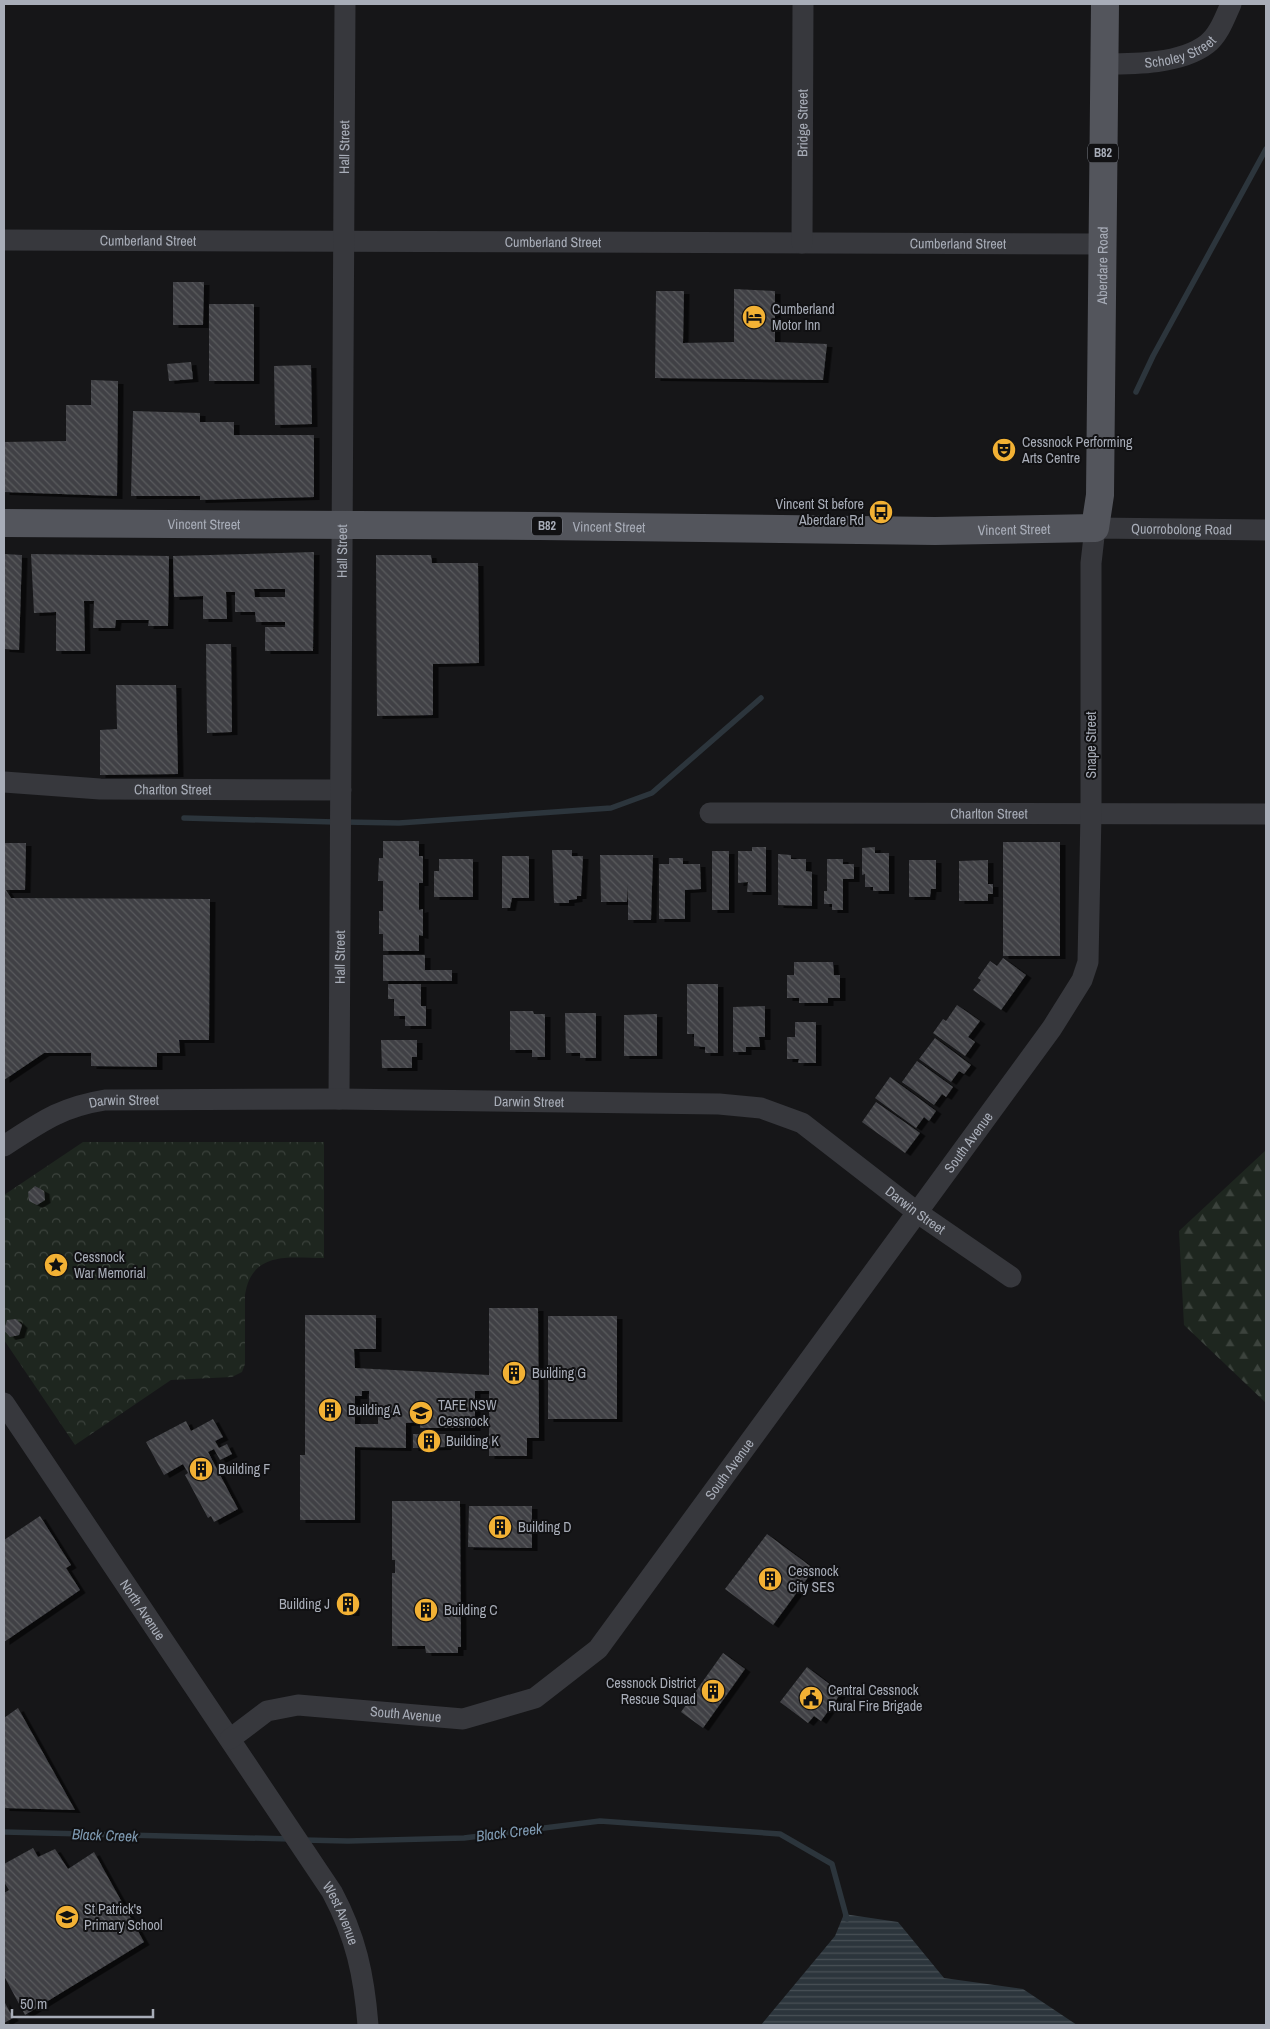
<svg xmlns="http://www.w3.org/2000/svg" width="1270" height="2029" viewBox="0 0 1270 2029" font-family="'Archivo Narrow',sans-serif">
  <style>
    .forest { fill: url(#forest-firs) }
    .park { fill: url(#park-crowns) }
    .water { fill: url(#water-rules) }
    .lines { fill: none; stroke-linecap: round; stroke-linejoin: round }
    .stream { stroke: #2c353c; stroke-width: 5.5 }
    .building { fill: url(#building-back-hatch); fill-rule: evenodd; filter: url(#shadow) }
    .minor { stroke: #37383d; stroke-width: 21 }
    .major { stroke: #53555c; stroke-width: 28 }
    .labels { text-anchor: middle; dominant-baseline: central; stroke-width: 4; stroke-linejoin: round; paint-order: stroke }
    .shield { fill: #111113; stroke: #7b7e86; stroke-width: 1 }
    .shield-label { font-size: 12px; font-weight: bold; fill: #a8adb8 }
    .street-label { font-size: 14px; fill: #a8adb8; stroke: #111113 }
    .poi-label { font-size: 14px; fill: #a8adb8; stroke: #111113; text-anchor: start }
    .water-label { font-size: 15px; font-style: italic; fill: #7f9bb3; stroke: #111113 }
  </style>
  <defs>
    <pattern id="forest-firs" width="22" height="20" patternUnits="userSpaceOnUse" patternTransform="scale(1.25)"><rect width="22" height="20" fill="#1e261f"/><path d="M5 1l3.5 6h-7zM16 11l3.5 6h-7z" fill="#3c433d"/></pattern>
    <pattern id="park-crowns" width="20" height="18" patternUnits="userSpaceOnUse" patternTransform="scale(1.25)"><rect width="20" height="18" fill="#1e261f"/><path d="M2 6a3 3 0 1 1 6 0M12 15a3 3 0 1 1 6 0" fill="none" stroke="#3c433d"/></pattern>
    <pattern id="water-rules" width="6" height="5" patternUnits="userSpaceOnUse" patternTransform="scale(1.25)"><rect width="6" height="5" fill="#2c353c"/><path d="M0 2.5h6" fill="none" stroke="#485056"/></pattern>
    <pattern id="building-back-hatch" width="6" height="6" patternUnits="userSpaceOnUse" patternTransform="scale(1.25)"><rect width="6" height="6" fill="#404145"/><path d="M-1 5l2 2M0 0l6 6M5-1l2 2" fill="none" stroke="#595a5e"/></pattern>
    <filter id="shadow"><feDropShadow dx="5.5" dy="3" stdDeviation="0" flood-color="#0009"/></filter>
  </defs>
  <rect width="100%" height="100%" fill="#161618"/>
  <!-- forest -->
  <polygon class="forest" points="1266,1150 1266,1403 1184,1325 1179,1231"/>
  <!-- park -->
  <path class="park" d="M83,1142H324V1258C290,1258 252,1250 245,1295V1364L242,1372L232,1377L171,1380L75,1445L4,1340V1195Z"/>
  <!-- water -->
  <polygon class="water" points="844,1914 898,1922 944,1978 1023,1989 1077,2025 761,2025 835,1936"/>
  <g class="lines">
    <!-- stream -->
    <g class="stream">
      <polyline points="1136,392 1153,356 1266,149"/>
      <polyline points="184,818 335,822"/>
      <polyline points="345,822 399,823 611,808 652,793 761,698"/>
      <polyline points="4,1832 291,1839"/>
      <polyline points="303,1840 348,1841 464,1838 600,1821 780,1834 832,1864 847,1919"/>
    </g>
  </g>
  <!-- building -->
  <g class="building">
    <polygon points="173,282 204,282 203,325 173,325"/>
    <polygon points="734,289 775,291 775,342 827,344 823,380 655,378 656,291 684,291 683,343 734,342"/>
    <rect x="209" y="304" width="45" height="77"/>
    <polygon points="191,362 193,379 169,381 167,364"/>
    <polygon points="311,365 312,424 275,425 274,366"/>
    <polygon points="91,380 118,381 117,496 4,492 4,442 66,441 66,405 91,405"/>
    <polygon points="133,411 200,413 200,422 234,422 234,435 314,435 314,497 200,500 200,496 131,496"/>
    <path d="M314,552L313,651H265V627H285V622H256L255,612H235V592H226L227,619H203V596L174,597L173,556ZM254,589H285V597H255Z"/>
    <polygon points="4,554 22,555 19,650 4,649"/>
    <polygon points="31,554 169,556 168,626 148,626 149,620 116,620 115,628 93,628 94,601 84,601 85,651 56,651 56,612 34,613"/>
    <polygon points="376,555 431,555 432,563 478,563 479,663 433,664 433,715 377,716"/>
    <polygon points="206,644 231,644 232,732 207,733"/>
    <polygon points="116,685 176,685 178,774 100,775 100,730 117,729"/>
    <polygon points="383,841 419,841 419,856 423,856 423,883 419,883 419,910 423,909 423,936 419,935 419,951 383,951 383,934 379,934 379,911 383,911 383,881 378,881 379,858 383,858"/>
    <rect x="1003" y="842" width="57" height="114"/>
    <polygon points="4,843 26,843 25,890 6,890 11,898 210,899 209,1040 179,1040 180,1053 157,1053 157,1067 91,1066 91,1053 44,1053 4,1080"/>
    <polygon points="752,847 766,847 766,892 747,892 748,882 738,883 738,851 752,851"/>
    <polygon points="875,847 875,853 889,853 889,891 873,891 873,887 865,887 865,874 862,875 862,848"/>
    <polygon points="552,850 572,850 572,856 583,856 581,896 577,896 577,899 569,900 569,903 554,903"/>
    <rect x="712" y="851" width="17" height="59"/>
    <polygon points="778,854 791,855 791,859 806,859 806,871 812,872 812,906 778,905"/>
    <polygon points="600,855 653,855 651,920 628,920 628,885 627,902 601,902"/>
    <polygon points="502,856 529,856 529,898 512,898 510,908 502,908"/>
    <polygon points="669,858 683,858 683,864 700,864 701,889 685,890 685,919 659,919 659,864 669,864"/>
    <polygon points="439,859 473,859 473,897 434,897 434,871 439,871"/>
    <polygon points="827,859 843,859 843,864 854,864 854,879 843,879 843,910 832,910 832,904 824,904 824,891 827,891"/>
    <polygon points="909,860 936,860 936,889 931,889 930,897 909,897"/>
    <polygon points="988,860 988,884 993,884 993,894 988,894 988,901 959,901 959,861"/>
    <polygon points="383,955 425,955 425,970 452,970 452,981 383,981"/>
    <polygon points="1003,958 1026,975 1001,1010 973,990 981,980 978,978 990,961 997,966"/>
    <polygon points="794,962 833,962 834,975 840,975 840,998 828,998 828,1003 799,1003 799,998 787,998 787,975 794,975"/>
    <polygon points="388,984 421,984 421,1006 426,1006 426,1026 405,1026 405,1016 394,1016 394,999 388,999"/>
    <polygon points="687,984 718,984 718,1053 705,1053 705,1047 694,1046 694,1034 687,1034"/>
    <polygon points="957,1005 980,1021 968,1037 975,1042 965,1056 933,1033 943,1019 946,1021"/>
    <polygon points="765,1006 765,1037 759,1037 760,1047 746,1047 746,1052 733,1052 733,1007"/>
    <polygon points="510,1011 533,1011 534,1014 545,1014 545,1057 532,1057 532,1050 510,1050"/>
    <polygon points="565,1013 596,1013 596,1058 580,1058 580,1053 566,1053"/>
    <polygon points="657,1014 657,1056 624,1056 624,1015"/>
    <polygon points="795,1022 816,1022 816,1063 798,1063 799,1059 787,1059 787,1037 795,1037"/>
    <polygon points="935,1038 971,1065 964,1074 959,1071 951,1082 919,1059"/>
    <polygon points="381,1040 417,1040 417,1057 412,1057 412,1068 382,1068"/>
    <polygon points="917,1061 953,1087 946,1097 942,1094 934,1105 902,1082"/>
    <polygon points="890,1077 936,1111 929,1121 924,1117 916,1128 875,1098"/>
    <polygon points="876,1102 920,1133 905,1153 862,1122"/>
    <polygon points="35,1186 44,1191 45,1200 37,1205 29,1201 28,1192"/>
    <path d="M489,1308H538L539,1438H527V1456H489V1391H475V1428H420V1422L406,1423V1448L355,1447V1520H300V1455H305V1315H376V1349H354L355,1368L489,1375ZM362,1391H369V1414H378V1424H355V1396H362Z"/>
    <rect x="548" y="1316" width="69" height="103"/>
    <polygon points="16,1319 22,1325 19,1335 10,1337 4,1330 7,1320"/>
    <polygon points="213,1419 223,1437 215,1441 219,1448 227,1444 232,1454 220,1460 214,1449 208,1452 238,1509 214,1522 211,1516 208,1518 185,1475 188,1473 183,1464 164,1475 146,1442 186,1421 191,1431"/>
    <polygon points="413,1434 446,1434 446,1447 413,1448"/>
    <polygon points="392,1501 460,1501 461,1647 458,1647 458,1653 426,1653 425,1646 392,1646 392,1573 395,1573 395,1560 392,1560"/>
    <polygon points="469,1506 532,1506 532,1548 468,1547"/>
    <polygon points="40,1516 71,1565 66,1568 80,1590 4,1642 4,1540"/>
    <polygon points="767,1534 814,1569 773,1625 725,1589"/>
    <polygon points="341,1594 355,1595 354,1613 341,1613"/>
    <polygon points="723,1653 745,1669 703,1728 681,1712"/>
    <polygon points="807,1667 841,1693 821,1721 814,1716 808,1723 780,1702"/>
    <polygon points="18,1708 75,1810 4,1808 4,1718"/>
    <polygon points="33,1848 38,1857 55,1849 68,1869 94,1852 144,1942 25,2015 4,1976 4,1893 9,1890 4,1882 4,1864"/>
    <polygon points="4,2001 13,2018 4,2023"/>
  </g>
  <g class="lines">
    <!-- minor -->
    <g class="minor">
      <path id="s1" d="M1104,64C1135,64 1181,64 1207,44C1219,35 1225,17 1231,4"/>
      <path id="s2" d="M4,240L1102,244"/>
      <path id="s3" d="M802,243L803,4"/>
      <path id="s4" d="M4,782L100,789L341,790"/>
      <path id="s5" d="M710,813L1266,814"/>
      <path id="s6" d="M339,1099L345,4"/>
      <path id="s7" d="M4,1146C41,1122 61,1107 105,1100L339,1099L719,1104L761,1108L802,1123L918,1213L1011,1277"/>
      <path id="s8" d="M4,1403L332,1892C356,1937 364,1975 368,2025"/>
      <path id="s9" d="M230,1739L267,1711L298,1705L463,1719L535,1698L598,1649L1052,1028L1082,980L1088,962L1091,813V563L1095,528L1266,530"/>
    </g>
    <!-- major -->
    <path class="major" id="s10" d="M4,523L540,526L935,531L1095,528L1100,495L1105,4"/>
  </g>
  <!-- icons -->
  <defs>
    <g id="hotel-disc" transform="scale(1.25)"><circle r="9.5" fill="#f2b134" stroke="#111113"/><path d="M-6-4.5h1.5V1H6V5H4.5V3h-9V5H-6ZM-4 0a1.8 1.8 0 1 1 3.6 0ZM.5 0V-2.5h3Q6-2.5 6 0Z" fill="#111"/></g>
    <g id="theatre-disc" transform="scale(1.25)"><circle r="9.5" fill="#f2b134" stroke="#111113"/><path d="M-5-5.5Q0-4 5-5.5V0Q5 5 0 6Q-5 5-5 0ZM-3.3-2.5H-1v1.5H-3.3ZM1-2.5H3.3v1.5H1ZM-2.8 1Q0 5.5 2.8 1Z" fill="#111"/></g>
    <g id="bus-disc" transform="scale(1.25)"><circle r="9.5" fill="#f2b134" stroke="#111113"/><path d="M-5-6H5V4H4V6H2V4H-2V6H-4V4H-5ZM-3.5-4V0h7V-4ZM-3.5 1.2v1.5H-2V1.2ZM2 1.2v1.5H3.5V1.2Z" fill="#111"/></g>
    <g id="sight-disc" transform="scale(1.25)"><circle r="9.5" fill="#f2b134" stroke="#111113"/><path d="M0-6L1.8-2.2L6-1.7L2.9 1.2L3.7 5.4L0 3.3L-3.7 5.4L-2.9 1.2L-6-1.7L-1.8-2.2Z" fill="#111"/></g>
    <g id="building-disc" transform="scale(1.25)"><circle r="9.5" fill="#f2b134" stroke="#111113"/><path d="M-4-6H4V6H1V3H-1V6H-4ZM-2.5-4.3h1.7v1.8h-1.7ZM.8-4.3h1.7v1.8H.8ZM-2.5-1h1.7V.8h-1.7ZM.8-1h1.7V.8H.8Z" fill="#111"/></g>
    <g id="university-disc" transform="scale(1.25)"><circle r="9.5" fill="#f2b134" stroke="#111113"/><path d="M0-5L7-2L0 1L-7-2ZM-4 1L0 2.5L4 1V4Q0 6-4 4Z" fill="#111"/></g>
    <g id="civic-disc" transform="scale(1.25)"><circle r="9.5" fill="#f2b134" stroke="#111113"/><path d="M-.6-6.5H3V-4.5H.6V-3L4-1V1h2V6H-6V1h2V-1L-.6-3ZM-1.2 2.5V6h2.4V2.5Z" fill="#111"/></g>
    <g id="school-disc" transform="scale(1.25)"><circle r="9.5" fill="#f2b134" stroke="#111113"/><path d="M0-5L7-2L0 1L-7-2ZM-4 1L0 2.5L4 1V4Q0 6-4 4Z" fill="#111"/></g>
  </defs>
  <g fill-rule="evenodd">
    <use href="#hotel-disc" x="754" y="317"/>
    <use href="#theatre-disc" x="1004" y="450"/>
    <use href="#bus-disc" x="881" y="512"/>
    <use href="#sight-disc" x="56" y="1265"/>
    <use href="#building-disc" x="514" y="1373"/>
    <use href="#building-disc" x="330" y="1410"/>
    <use href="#university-disc" x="421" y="1413"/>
    <use href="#building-disc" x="429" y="1441"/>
    <use href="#building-disc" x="201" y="1469"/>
    <use href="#building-disc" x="500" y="1527"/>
    <use href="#building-disc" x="770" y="1579"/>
    <use href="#building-disc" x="348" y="1604"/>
    <use href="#building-disc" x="426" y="1610"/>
    <use href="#building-disc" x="713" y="1691"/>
    <use href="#civic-disc" x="811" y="1698"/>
    <use href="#school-disc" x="67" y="1917"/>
  </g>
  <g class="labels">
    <!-- shield labels -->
    <g class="shield">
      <rect x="1088" y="143.5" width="30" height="19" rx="4"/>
      <rect x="532" y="516.5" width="30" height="19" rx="4"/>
    </g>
    <g class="shield-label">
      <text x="1103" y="153">B82</text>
      <text x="547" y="526">B82</text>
    </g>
    <!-- street labels -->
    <g class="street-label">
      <text stroke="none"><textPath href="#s1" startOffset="78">Scholey Street</textPath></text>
      <text stroke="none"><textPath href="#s3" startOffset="120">Bridge Street</textPath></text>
      <text stroke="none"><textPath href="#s6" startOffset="952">Hall Street</textPath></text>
      <text stroke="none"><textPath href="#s2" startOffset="144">Cumberland Street</textPath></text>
      <text stroke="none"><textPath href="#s2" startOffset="549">Cumberland Street</textPath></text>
      <text stroke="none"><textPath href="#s2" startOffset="954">Cumberland Street</textPath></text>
      <text stroke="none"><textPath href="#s10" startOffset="1354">Aberdare Road</textPath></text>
      <text stroke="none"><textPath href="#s10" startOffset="200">Vincent Street</textPath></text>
      <text stroke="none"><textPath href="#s10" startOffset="605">Vincent Street</textPath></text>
      <text stroke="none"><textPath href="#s9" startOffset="1764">Quorrobolong Road</textPath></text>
      <text stroke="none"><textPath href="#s10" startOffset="1010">Vincent Street</textPath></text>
      <text stroke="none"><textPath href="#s6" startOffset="548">Hall Street</textPath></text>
      <text transform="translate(1091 745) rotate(-90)">Snape Street</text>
      <text stroke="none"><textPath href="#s4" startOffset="169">Charlton Street</textPath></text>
      <text stroke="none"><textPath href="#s5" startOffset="279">Charlton Street</textPath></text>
      <text stroke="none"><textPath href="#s6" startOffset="142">Hall Street</textPath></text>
      <text stroke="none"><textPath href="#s7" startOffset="131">Darwin Street</textPath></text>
      <text stroke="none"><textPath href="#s7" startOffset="536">Darwin Street</textPath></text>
      <text stroke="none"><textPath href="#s9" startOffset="1026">South Avenue</textPath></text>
      <text stroke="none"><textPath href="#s7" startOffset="955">Darwin Street</textPath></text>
      <text stroke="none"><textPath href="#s9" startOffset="621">South Avenue</textPath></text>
      <text stroke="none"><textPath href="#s8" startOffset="249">North Avenue</textPath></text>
      <text stroke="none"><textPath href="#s9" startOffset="186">South Avenue</textPath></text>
      <text stroke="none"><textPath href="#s8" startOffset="612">West Avenue</textPath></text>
    </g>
    <!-- poi labels -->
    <g class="poi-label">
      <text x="772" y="309">Cumberland<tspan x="772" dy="16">Motor Inn</tspan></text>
      <text x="1022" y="442">Cessnock Performing<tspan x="1022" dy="16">Arts Centre</tspan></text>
      <text x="864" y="504" text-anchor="end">Vincent St before<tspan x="864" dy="16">Aberdare Rd</tspan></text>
      <text x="74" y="1257">Cessnock<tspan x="74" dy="16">War Memorial</tspan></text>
      <text x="532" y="1373">Building G</text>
      <text x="438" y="1405">TAFE NSW<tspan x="438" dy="16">Cessnock</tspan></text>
      <text x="348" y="1410">Building A</text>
      <text x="446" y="1441">Building K</text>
      <text x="218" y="1469">Building F</text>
      <text x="518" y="1527">Building D</text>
      <text x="788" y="1571">Cessnock<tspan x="788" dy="16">City SES</tspan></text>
      <text x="330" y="1604" text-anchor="end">Building J</text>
      <text x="444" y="1610">Building C</text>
      <text x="696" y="1683" text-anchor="end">Cessnock District<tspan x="696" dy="16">Rescue Squad</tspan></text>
      <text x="828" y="1690">Central Cessnock<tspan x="828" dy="16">Rural Fire Brigade</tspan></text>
      <text x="84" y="1909">St Patrick's<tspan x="84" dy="16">Primary School</tspan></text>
    </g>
    <!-- water labels -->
    <g class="water-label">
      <text transform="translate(509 1832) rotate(-7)">Black Creek</text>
      <text transform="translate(105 1835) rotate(2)">Black Creek</text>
    </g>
  </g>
  <!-- border -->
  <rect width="1270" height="2029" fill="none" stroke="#a8adb8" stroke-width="10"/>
  <!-- scale -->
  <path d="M12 2009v8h141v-8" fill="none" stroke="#a8adb8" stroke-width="2.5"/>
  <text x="20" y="2009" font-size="15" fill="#a8adb8" stroke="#111113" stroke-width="4" paint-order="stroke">50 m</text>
</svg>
